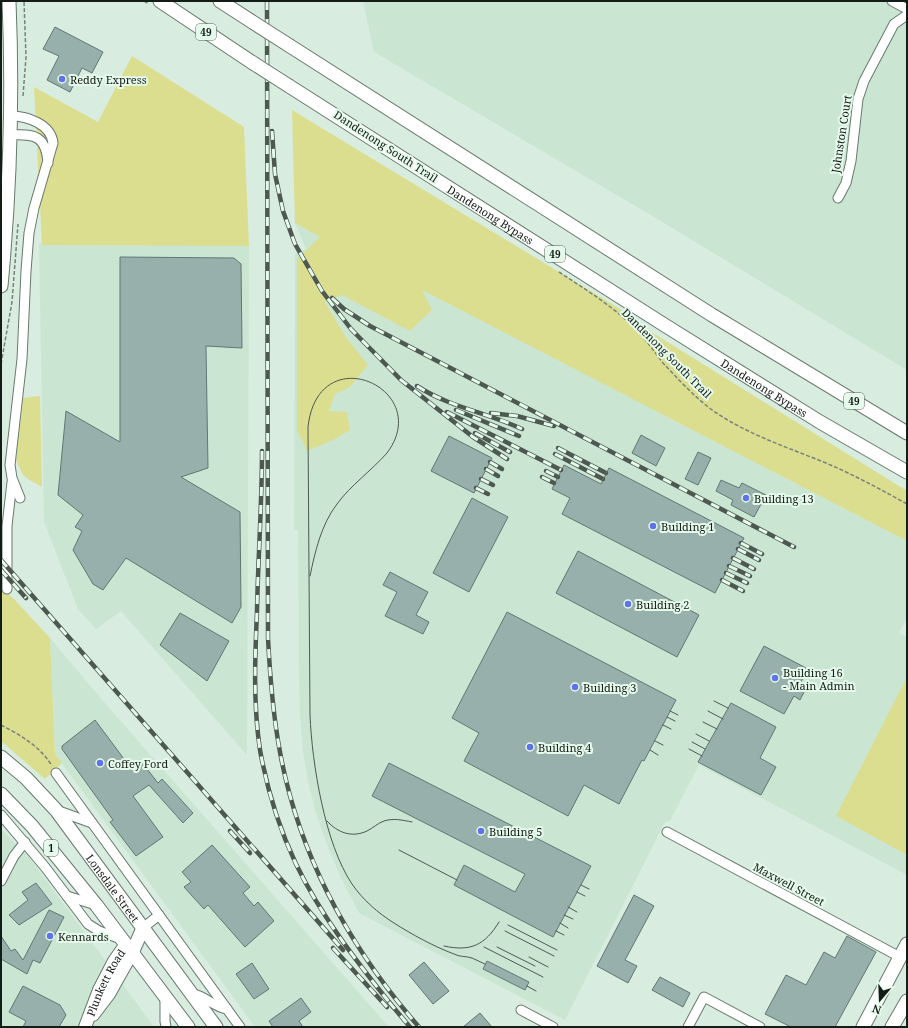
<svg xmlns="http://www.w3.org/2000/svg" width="908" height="1028" viewBox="0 0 908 1028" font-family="'Noto Serif',serif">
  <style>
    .built { fill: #cae6d3 }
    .green { fill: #dcde8f }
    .building { fill: #98b0ab; stroke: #607772 }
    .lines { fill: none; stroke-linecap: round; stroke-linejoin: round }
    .minor-casing { stroke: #67796d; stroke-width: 11 }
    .major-casing { stroke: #67796d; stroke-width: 14 }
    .highway-casing { stroke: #67796d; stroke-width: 15 }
    .path { stroke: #75837a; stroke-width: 1.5; stroke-dasharray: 4 2; stroke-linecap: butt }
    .minor { stroke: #fff; stroke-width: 9 }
    .major { stroke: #fff; stroke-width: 12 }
    .highway { stroke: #fff; stroke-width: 13 }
    .tram { stroke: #4c5850; stroke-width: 1 }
    .rail-casing { stroke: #4c5850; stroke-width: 4.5 }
    .rail { stroke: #e6faec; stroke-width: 3; stroke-dasharray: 9; stroke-linecap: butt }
    .highway-bridge-casing { stroke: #67796d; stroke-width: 15; stroke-linecap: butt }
    .highway-bridge { stroke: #fff; stroke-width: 13 }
    .poi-dot { fill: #5e72ea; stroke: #e6faec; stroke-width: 1.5 }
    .labels { text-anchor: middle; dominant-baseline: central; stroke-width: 4; stroke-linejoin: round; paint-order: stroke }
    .shield { fill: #e6faec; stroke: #535f57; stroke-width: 1 }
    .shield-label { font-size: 10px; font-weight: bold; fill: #141c17 }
    .poi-label { font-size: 11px; fill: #141c17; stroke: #e6faec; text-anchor: start }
    .street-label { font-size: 11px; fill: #141c17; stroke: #e6faec }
  </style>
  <rect width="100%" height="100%" fill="#d8ecdf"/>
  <!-- built -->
  <g class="built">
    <polygon points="363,1 907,1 907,370 649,214 374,52"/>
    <polygon points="295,223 907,541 907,618 899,633 907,637 907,875 699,765 670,821 665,822 565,1020 359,913 341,878 327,845 315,810 308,781 303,752 300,716 299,678 298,530 294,530 295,254 306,249"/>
    <polygon points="39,243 249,243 247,755 121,611 96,629 78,609 44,522"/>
    <polygon points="50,638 104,702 389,1027 255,1027 55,754"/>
    <polygon points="1,829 29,857 154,1027 1,1027"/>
  </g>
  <!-- green -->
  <g class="green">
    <polygon points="132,56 244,127 249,246 42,245 34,87 98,122"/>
    <polygon points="292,110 620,309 653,333 907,491 907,541 422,290 432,310 410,331 342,295 325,302 345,336 368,365 350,387 335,394 329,411 347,412 350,430 333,440 307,451 297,430 297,259 320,237 295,223"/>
    <polygon points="40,396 42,487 28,479 23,475 16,460 23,398"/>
    <polygon points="1,588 14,599 50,638 55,754 62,763 45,779 1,741"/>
    <polygon points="907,677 907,855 836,816"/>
  </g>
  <!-- building -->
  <g class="building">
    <polygon points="55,27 103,52 92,73 82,68 70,92 47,80 59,56 43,49"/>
    <polygon points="120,257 234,258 241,264 242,348 206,346 208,468 181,477 240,512 241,607 232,623 126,558 103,590 93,584 73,550 82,531 75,527 83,515 58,495 66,411 120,442"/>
    <polygon points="641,435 665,448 656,466 632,453"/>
    <polygon points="449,436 492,458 474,493 431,471"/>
    <polygon points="698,452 711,458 698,485 685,479"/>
    <polygon points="564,465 601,484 609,468 744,538 715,593 562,514 570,498 552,489"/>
    <polygon points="721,480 739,488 742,483 766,495 754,517 731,505 733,500 716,491"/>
    <polygon points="472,498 508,517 469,592 433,573"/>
    <polygon points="578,551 699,615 677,657 556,593"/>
    <polygon points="390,572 428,592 416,615 429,622 423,634 385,616 397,592 383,585"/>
    <polygon points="507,612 676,700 644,761 642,760 619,804 584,785 568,816 464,761 479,733 452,718"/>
    <polygon points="180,613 229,641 207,681 160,645"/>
    <polygon points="764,646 808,669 798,687 805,690 800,700 794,696 784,714 740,691"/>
    <polygon points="731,703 776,727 760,758 776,767 761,795 698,762"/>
    <polygon points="95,720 130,767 140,760 158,783 162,779 193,813 183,823 149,785 133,796 163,837 136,856 110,822 113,820 62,749 62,746"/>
    <polygon points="389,763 591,866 553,937 454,885 464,865 515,892 525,874 372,796"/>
    <polygon points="212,845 250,887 243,893 254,906 258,902 274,921 245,947 208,905 204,909 184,887 191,882 182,872"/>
    <polygon points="36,883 52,904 19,925 9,915 28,900 22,892"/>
    <polygon points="634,895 654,906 625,960 637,966 628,983 597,966"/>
    <polygon points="49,910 64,917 40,963 33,960 27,974 1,959 1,936 11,951 15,949 23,960"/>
    <polygon points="847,936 876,952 835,1027 791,1027 765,1014 786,975 806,985 824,952 835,958"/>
    <polygon points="487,961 529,982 525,990 483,969"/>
    <polygon points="424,962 449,991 433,1004 409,975"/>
    <polygon points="252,963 269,989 254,999 236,974"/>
    <polygon points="660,977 690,993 683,1007 652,990"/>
    <polygon points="23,986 60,1005 66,1015 59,1027 23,1027 26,1021 9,1012"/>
    <polygon points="301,998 311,1012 299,1021 303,1027 273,1027 269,1021"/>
    <polygon points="480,1013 492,1027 463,1027"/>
  </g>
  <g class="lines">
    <!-- minor casing -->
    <g class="minor-casing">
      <g id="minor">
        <polyline points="892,1 907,9"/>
        <path d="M11,116C27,116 51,124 53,143L34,208L29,233L26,271L22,359L10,465L12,478L20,498"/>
        <path d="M10,135C34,134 46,135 48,163"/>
        <polyline points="838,198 846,183 851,161 858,99 864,81 894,24 907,15"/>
        <polyline points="7,589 7,526 12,482"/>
        <polyline points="56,773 240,1027"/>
        <polyline points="56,810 92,823"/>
        <polyline points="1,815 45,867 88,924 99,931 121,939"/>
        <polyline points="667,832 900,957"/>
        <polyline points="1,881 14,856 25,842"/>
        <polyline points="67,896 96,905"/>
        <polyline points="143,928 159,915"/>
        <path d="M193,994C205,996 214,1007 227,1009"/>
        <polyline points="165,997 165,1021 166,1027"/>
        <polyline points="521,1010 553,1027"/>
        <polyline points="688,1027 704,997 760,1027"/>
      </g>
    </g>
    <!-- major casing -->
    <g class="major-casing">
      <g id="major">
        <polyline points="93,1015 109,994 132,953"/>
        <path id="s1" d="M85,1027L99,990L114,961L126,944"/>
      </g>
    </g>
    <!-- highway casing -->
    <g class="highway-casing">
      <g id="highway">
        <polyline points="160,1 253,63"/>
        <polyline points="220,1 254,23"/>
        <polyline points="290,46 712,315 907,433"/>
        <path id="s2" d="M289,86L666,326L820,422L907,472"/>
        <path d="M1,286C10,191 13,96 9,1"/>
        <path id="s3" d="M1,757L26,778L56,810L216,1027"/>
        <polyline points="1,794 32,826 97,906 188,1027"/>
        <polyline points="132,953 143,928"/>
        <polyline points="863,1027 907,944"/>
        <polyline points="892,1027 907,1001"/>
      </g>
    </g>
    <!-- path -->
    <g class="path">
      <polyline points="144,1 149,4"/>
      <polyline points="23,96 26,57 24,1"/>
      <path d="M559,272C588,291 619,310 642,336C650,345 656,354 663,363C680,381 698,401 718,414C752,436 789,448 826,463C854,475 880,489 907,504"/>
      <polyline points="1,364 12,302 18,224"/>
      <path d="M1,725C20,735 40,746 52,766"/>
    </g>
    <!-- minor -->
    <use href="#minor" class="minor"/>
    <!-- major -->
    <use href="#major" class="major"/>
    <!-- highway -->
    <use href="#highway" class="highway"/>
    <!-- tram -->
    <g class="tram">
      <path d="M310,576C315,552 321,525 337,504C351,485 371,471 387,453C435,389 318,336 308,427L310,715C312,764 325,844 352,884C363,900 378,913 394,923C411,934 435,947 454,954C459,957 466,956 472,958C476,960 481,962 485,964"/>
      <polyline points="714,701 728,708"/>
      <polyline points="670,711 678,715"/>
      <polyline points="708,711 723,719"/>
      <polyline points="667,717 675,721"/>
      <polyline points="703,722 717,729"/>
      <polyline points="663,725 671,729"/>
      <polyline points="696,734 709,741"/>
      <polyline points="655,741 663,745"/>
      <polyline points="692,742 705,749"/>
      <polyline points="689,749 702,756"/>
      <polyline points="650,750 658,755"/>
      <path d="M327,821C338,833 352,838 367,831C373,828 378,823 384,821C393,818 402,820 412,822"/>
      <polyline points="399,850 457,880"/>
      <polyline points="581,885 589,889"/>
      <polyline points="577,892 585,896"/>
      <polyline points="568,907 577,912"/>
      <polyline points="564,915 573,919"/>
      <polyline points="560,923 568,928"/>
      <polyline points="508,925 557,950"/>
      <polyline points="505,931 554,956"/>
      <polyline points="556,931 564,935"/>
      <path d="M444,946C471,952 485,945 499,922"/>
      <polyline points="484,947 543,977"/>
      <polyline points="497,947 535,966"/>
      <polyline points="529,957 548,967"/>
      <polyline points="527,986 536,991"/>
    </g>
    <!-- rail casing -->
    <g class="rail-casing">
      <g id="rail">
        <path d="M267,1L268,638C270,677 273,715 280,752C299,856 350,948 419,1027"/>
        <polyline points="272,131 275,174 283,211 295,244 322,291 338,312 351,329 401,380 473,437 507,459"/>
        <polyline points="332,298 344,309 370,326 794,547"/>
        <path d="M417,386C449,407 488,413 522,429"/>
        <polyline points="456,410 519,436"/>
        <polyline points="447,412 561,470"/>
        <polyline points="491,413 517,416 554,426"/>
        <polyline points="475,433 510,452"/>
        <polyline points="558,448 606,473"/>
        <path d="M262,451C262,504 258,558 257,611C255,657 253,703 260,750C267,789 279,828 296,864C321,916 357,962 393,1007"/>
        <polyline points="555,454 603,479"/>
        <polyline points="490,462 502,469"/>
        <polyline points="486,469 498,476"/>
        <polyline points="546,471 558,477"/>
        <polyline points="542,477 554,483"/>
        <polyline points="481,479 493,485"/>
        <polyline points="476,488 488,494"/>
        <polyline points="741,543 762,554"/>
        <polyline points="738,549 759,560"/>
        <polyline points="733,558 754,569"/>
        <polyline points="1,560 343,950"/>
        <polyline points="729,566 750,576"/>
        <polyline points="1,570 26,598"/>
        <polyline points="726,573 747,583"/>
        <polyline points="722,580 743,591"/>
        <polyline points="230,831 250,853"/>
        <polyline points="333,948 387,1007"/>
        <polyline points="389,1002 410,1027"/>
      </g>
    </g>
    <!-- rail -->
    <use href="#rail" class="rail"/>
    <!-- highway-bridge casing -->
    <g class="highway-bridge-casing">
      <g id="highway-bridge">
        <polyline points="254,23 290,46"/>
        <polyline points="253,63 289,86"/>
      </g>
    </g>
    <!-- highway-bridge -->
    <use href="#highway-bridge" class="highway-bridge"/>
  </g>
  <!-- markers -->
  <g class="poi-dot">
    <circle cx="62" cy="79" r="4"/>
    <circle cx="746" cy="498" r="4"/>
    <circle cx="653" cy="526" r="4"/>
    <circle cx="628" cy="604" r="4"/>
    <circle cx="775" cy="678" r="4"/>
    <circle cx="575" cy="687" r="4"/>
    <circle cx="530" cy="747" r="4"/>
    <circle cx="100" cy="763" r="4"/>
    <circle cx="481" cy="831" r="4"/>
    <circle cx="50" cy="936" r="4"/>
  </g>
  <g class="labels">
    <!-- shield labels -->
    <g class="shield">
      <rect x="196" y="24" width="20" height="16" rx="3"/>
      <rect x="545" y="246" width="20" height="16" rx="3"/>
      <rect x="844" y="393" width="20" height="16" rx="3"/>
      <rect x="44" y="840" width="14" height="16" rx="3"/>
    </g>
    <g class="shield-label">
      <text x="206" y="32">49</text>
      <text x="555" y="254">49</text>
      <text x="854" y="401">49</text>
      <text x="51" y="848">1</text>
    </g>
    <!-- poi labels -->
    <g class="poi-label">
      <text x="70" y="79">Reddy Express</text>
      <text x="754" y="498">Building 13</text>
      <text x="661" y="526">Building 1</text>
      <text x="636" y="604">Building 2</text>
      <text x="783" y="672">Building 16<tspan x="783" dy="13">- Main Admin</tspan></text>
      <text x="583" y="687">Building 3</text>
      <text x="538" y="747">Building 4</text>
      <text x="108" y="763">Coffey Ford</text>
      <text x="489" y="831">Building 5</text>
      <text x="58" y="936">Kennards</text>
    </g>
    <!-- street labels -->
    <g class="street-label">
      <text transform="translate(841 134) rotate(-81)">Johnston Court</text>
      <text transform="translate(386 146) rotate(33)">Dandenong South Trail</text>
      <text stroke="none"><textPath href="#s2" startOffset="239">Dandenong Bypass</textPath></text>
      <text transform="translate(667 353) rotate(45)">Dandenong South Trail</text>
      <text stroke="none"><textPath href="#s2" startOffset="563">Dandenong Bypass</textPath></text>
      <text transform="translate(789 884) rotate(28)">Maxwell Street</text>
      <text stroke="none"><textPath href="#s3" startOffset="173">Lonsdale Street</textPath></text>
      <text stroke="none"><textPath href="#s1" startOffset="49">Plunkett Road</textPath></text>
    </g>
  </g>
  <!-- border -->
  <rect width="908" height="1028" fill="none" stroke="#141c17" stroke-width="4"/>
  <!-- north arrow -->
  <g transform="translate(880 1000) rotate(199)" stroke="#e6faec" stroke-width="3" paint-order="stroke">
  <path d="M0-3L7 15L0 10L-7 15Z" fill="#141c17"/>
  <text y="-6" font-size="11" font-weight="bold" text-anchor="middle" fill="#141c17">N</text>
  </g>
</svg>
